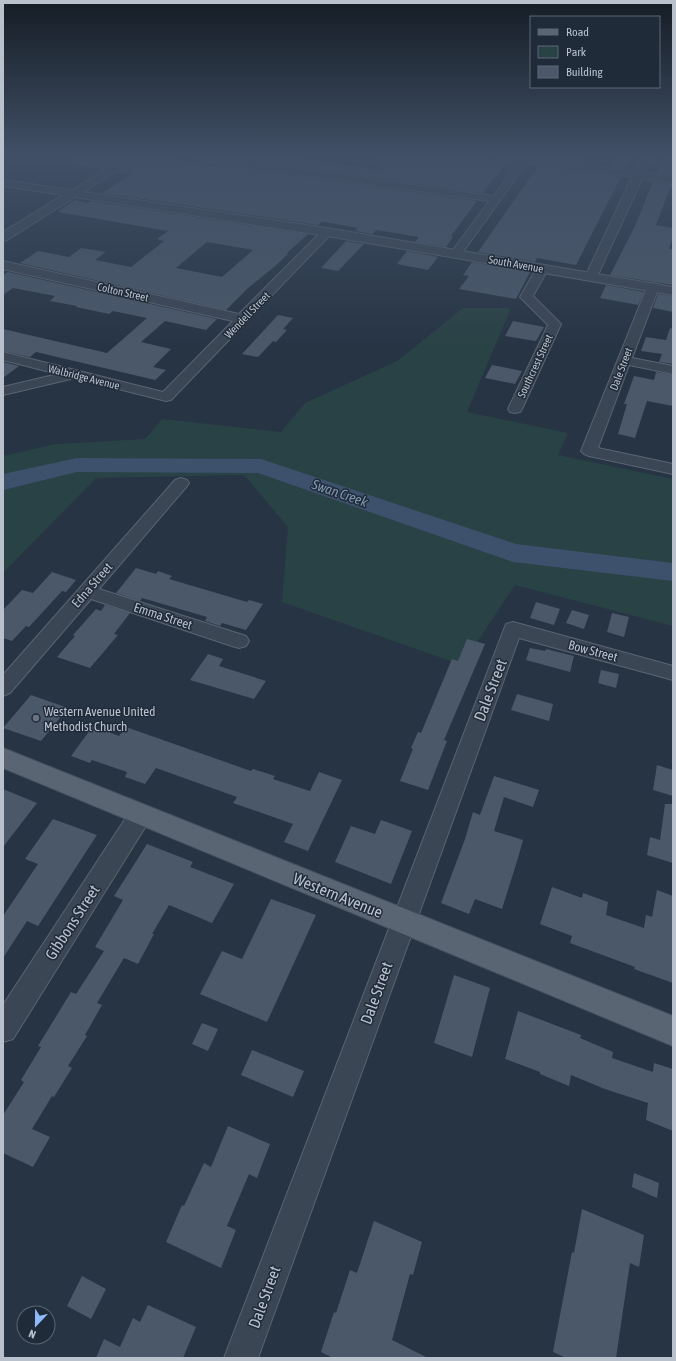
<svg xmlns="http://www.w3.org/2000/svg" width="676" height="1361" viewBox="0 0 676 1361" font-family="'Asap Condensed',sans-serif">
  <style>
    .green { fill: #294245 }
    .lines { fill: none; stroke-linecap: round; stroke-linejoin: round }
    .river { fill: #3d516d; fill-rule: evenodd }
    .building { fill: #4b586a; fill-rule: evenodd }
    .minor-casing { stroke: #5a6471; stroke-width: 2 }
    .tertiary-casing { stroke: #5a6471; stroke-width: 2 }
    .primary-casing { stroke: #454f5d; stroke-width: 2 }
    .minor { fill: #3b4654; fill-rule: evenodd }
    .tertiary { fill: #3b4654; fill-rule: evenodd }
    .primary { fill: #5a6573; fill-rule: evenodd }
    .worship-dot { fill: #6b7280; stroke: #202b39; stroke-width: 1.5 }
    .labels { text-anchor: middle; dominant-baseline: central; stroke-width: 3; stroke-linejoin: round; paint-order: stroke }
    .far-street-label { font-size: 11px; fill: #b9c1cd; stroke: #202b39 }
    .street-label { font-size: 13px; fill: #b9c1cd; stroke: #202b39 }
    .poi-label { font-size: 13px; fill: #b9c1cd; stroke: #202b39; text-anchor: start }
    .water-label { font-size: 14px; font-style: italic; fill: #8097b4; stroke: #202b39 }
    .near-street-label { font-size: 16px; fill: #b9c1cd; stroke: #202b39 }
  </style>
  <rect width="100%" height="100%" fill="#273444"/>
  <!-- green -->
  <polygon class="green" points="463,308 511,308 467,412 568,433 558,455 673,479 673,626 515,585 462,665 282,602 288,527 244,475 96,478 3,573 3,456 56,444 145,439 162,419 281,432 305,403 397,361"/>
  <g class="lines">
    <!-- river -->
    <polygon class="river" points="77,458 261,459 516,544 673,563 673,581 513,562 258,473 77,472 3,490 3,474"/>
  </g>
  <!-- building -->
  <g class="building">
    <polygon points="72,157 124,157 103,169 72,164"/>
    <polygon points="139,157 156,157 219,167 221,165 477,201 451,236 453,237 446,247 415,242 419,237 376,230 373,234 355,231 358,228 325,222 321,222 318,225 102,193 131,174 118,172"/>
    <polygon points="233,157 289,157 380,170 381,157 473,157 507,162 483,193 231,158"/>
    <polygon points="544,157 567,157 582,159 579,163 543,158"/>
    <polygon points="614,157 631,157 625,169 610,167 612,163 614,163"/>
    <polygon points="664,157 673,157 673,175 657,173"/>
    <polygon points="538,166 621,177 576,265 537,258 535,262 478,252"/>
    <polygon points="653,182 673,184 673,189 670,188 656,225 673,228 673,237 669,249 673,249 673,285 610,275 635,226"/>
    <path d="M74,200L88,203L90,201L308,234L287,253L288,254L274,267L248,288L226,310L20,263L38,251L69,257L81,248L106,252L95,260L131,267L164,241L157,239L168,231L58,212ZM207,242L253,250L222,277L176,268Z"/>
    <polygon points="346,241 364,244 338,271 321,268"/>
    <polygon points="407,251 438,257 428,270 397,264"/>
    <polygon points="472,262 530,272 516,299 459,289 469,276 463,275"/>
    <polygon points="8,272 217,319 206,330 165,321 141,342 171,349 153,367 166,370 155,380 36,352 30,357 3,351 3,329 107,353 147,318 113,311 109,314 76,307 77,306 50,301 55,296 13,288 3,295 3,275"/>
    <polygon points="606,285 644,292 638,305 600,298"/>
    <polygon points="658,294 673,296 673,312 653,308"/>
    <polygon points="278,315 293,318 283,329 287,330 276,342 273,341 258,357 242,354"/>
    <polygon points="513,321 544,327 536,341 505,336"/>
    <polygon points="670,328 673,329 673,364 659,362 662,354 641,351 646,337 666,340"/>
    <polygon points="3,362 19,366 3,378"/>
    <polygon points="492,365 522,371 515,384 485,378"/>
    <polygon points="656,372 673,375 673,406 647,401 635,438 618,434 627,404 624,404 634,376 654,380"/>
    <polygon points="136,568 156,574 158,571 172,576 169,579 247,602 249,600 263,604 246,630 222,623 220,626 205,621 207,617 142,598 140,601 116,593"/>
    <polygon points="52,572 76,580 66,592 62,591 29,627 26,626 12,641 3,638 3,610 22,590 33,593"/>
    <polygon points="536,602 560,609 554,625 530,618"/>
    <polygon points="105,605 130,613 114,634 118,635 90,668 57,657 75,636 73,635 96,609 101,611"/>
    <polygon points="572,610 589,615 584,629 566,623"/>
    <polygon points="612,613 629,617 624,637 607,632"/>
    <polygon points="467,639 485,644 444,740 447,741 428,790 400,781 413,749 411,748 418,732 421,733 452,659 458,661"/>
    <polygon points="530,648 545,651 546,649 574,656 570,672 526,660"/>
    <polygon points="208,654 223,659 219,666 266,681 254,699 190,680"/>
    <polygon points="601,670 619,674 616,688 598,683"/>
    <polygon points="517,694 553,704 549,721 511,710"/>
    <polygon points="31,695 68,708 41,741 3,728"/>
    <polygon points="93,726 119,736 126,727 251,771 253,769 275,776 273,779 310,791 319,772 342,780 308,851 284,842 293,824 233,803 237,797 156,768 145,784 125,777 127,772 92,760 90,763 71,756"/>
    <polygon points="657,765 673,770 673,796 653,790"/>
    <polygon points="494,776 539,790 533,807 504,797 494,831 523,840 518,858 502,909 475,899 469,914 441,903 465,839 473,812 480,815"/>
    <polygon points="3,789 37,803 3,847"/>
    <polygon points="665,804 673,804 673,863 647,855 650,837 660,840"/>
    <polygon points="53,819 97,835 38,926 27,921 3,958 3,916 38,864 25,859"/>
    <polygon points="381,820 412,831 391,884 335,862 351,826 375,834"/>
    <polygon points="147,844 193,862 190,867 234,884 212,923 169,905 152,934 154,934 138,964 124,958 97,1003 102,1005 85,1035 87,1036 68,1066 72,1068 54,1097 52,1096 32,1129 50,1137 33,1167 3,1153 3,1115 24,1082 21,1080 41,1047 38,1046 71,992 76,994 104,951 95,947 123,900 114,896"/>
    <polygon points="552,887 582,898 583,893 608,902 606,915 644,928 646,915 652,917 657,890 673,896 673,983 634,969 635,967 570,943 572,936 540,924"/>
    <polygon points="271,899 316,915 267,1022 200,994 222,951 242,959"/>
    <polygon points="454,975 490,988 472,1057 434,1043"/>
    <polygon points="518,1011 581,1035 580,1038 613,1052 612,1058 653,1072 654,1063 673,1069 673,1131 646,1120 648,1103 605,1089 571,1075 569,1086 540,1074 540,1072 505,1059"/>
    <polygon points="202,1023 218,1029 208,1051 192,1044"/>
    <polygon points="252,1050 304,1071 293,1097 241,1075"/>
    <polygon points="228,1126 270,1144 257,1178 249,1174 227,1226 236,1230 221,1268 166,1242 182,1205 184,1206 204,1163 211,1167"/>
    <polygon points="634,1173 659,1183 657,1198 632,1187"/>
    <polygon points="582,1209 644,1235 639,1267 630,1263 616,1358 566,1358 553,1352 572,1252 574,1253"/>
    <polygon points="374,1221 422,1242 413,1275 410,1274 392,1340 428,1358 333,1358 321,1352 334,1312 336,1313 350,1270 357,1273"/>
    <polygon points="82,1276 106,1289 91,1319 67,1306"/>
    <polygon points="148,1305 196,1327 183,1358 96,1358 104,1339 120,1347 133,1318 140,1322"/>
  </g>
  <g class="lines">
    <!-- minor casing -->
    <g class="minor-casing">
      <g id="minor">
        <polygon points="190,157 212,157 494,196 518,162 501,159 500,157 531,157 531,158 635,172 643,157 651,157 644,173 673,177 673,183 642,179 597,277 595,280 587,280 585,277 632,177 527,163 460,256 452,256 450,254 489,201 195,160"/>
        <polygon points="327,229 331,230 333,232 331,234 171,400 166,401 75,378 3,395 3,387 58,374 3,360 3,352 163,392 233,321 3,269 3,261 239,314 323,230"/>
        <polygon points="542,265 546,266 548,269 533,296 561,324 522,409 520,412 515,413 510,412 508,409 548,325 520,297 538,266"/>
        <polygon points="653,283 657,284 659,287 632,358 673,366 673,374 629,365 598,448 673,464 673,474 589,456 584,454 581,451 647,287 649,284"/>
        <polygon points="181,478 187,480 189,483 187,486 99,589 246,636 249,641 246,646 239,648 232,646 91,599 10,693 3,696 3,675 175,480"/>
        <polygon points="513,622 673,666 673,680 519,638 258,1358 224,1358 504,629 506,624"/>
        <polygon points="141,804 149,807 152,814 149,821 13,1039 3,1042 3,1005 133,807"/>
      </g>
    </g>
    <!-- tertiary casing -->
    <g class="tertiary-casing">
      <polygon id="tertiary" points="126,157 138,157 84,192 327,228 673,287 673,295 327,236 75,197 7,240 3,241 3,232 63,195 3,186 3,180 72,190"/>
    </g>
    <!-- primary casing -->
    <g class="primary-casing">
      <polygon id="primary" points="3,748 673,1016 673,1046 3,768"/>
    </g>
    <!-- minor -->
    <use href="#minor" class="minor"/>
    <!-- tertiary -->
    <use href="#tertiary" class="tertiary"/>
    <!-- primary -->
    <use href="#primary" class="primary"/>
  </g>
  <!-- sky -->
  <linearGradient id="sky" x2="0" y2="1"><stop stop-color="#151d25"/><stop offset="0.45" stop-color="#415067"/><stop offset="1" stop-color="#415067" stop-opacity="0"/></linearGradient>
  <rect width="676" height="347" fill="url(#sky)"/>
  <!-- markers -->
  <circle class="worship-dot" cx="36" cy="718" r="4"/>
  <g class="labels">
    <!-- far-street labels -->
    <g class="far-street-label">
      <text transform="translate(516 264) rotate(10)">South Avenue</text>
      <text transform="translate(123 292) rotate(13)">Colton Street</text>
      <text transform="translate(247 315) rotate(-46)">Wendell Street</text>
      <text transform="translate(535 366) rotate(-65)">Southcrest Street</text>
      <text transform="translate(621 369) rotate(-69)">Dale Street</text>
      <text transform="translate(84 377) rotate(14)">Walbridge Avenue</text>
    </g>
    <!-- street labels -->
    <g class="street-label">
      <text transform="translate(92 585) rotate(-49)">Edna Street</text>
      <text transform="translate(163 616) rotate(18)">Emma Street</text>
      <text transform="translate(593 651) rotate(15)">Bow Street</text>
    </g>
    <!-- poi labels -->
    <g class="poi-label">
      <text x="44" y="711">Western Avenue United<tspan x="44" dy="15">Methodist Church</tspan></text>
    </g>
    <!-- water labels -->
    <g class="water-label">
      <text transform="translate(340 493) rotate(19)">Swan Creek</text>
    </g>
    <!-- near-street labels -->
    <g class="near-street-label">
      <text transform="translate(490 690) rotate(-69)">Dale Street</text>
      <text transform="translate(338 895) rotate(22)">Western Avenue</text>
      <text transform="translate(72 922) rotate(-57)">Gibbons Street</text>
      <text transform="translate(376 993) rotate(-70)">Dale Street</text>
      <text transform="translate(264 1297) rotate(-70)">Dale Street</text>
    </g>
  </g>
  <!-- border -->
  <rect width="676" height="1361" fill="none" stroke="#b9c1cd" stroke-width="8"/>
  <!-- legend -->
  <rect x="530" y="16" width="130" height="72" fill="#202b39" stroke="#5d6774"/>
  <rect x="538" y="29" width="20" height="6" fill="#5a6573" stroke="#5d6774"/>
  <text x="566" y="36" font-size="12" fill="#b9c1cd">Road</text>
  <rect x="538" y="46" width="20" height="12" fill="#294245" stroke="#5d6774"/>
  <text x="566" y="56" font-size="12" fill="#b9c1cd">Park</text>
  <rect x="538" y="66" width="20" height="12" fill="#4b586a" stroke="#5d6774"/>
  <text x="566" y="76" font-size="12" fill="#b9c1cd">Building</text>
  <!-- north arrow -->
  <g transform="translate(36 1325) rotate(202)"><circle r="19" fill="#202b39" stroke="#5d6774"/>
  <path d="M0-3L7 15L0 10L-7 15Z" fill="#91bafa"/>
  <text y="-6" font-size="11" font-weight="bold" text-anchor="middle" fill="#b9c1cd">N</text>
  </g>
</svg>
